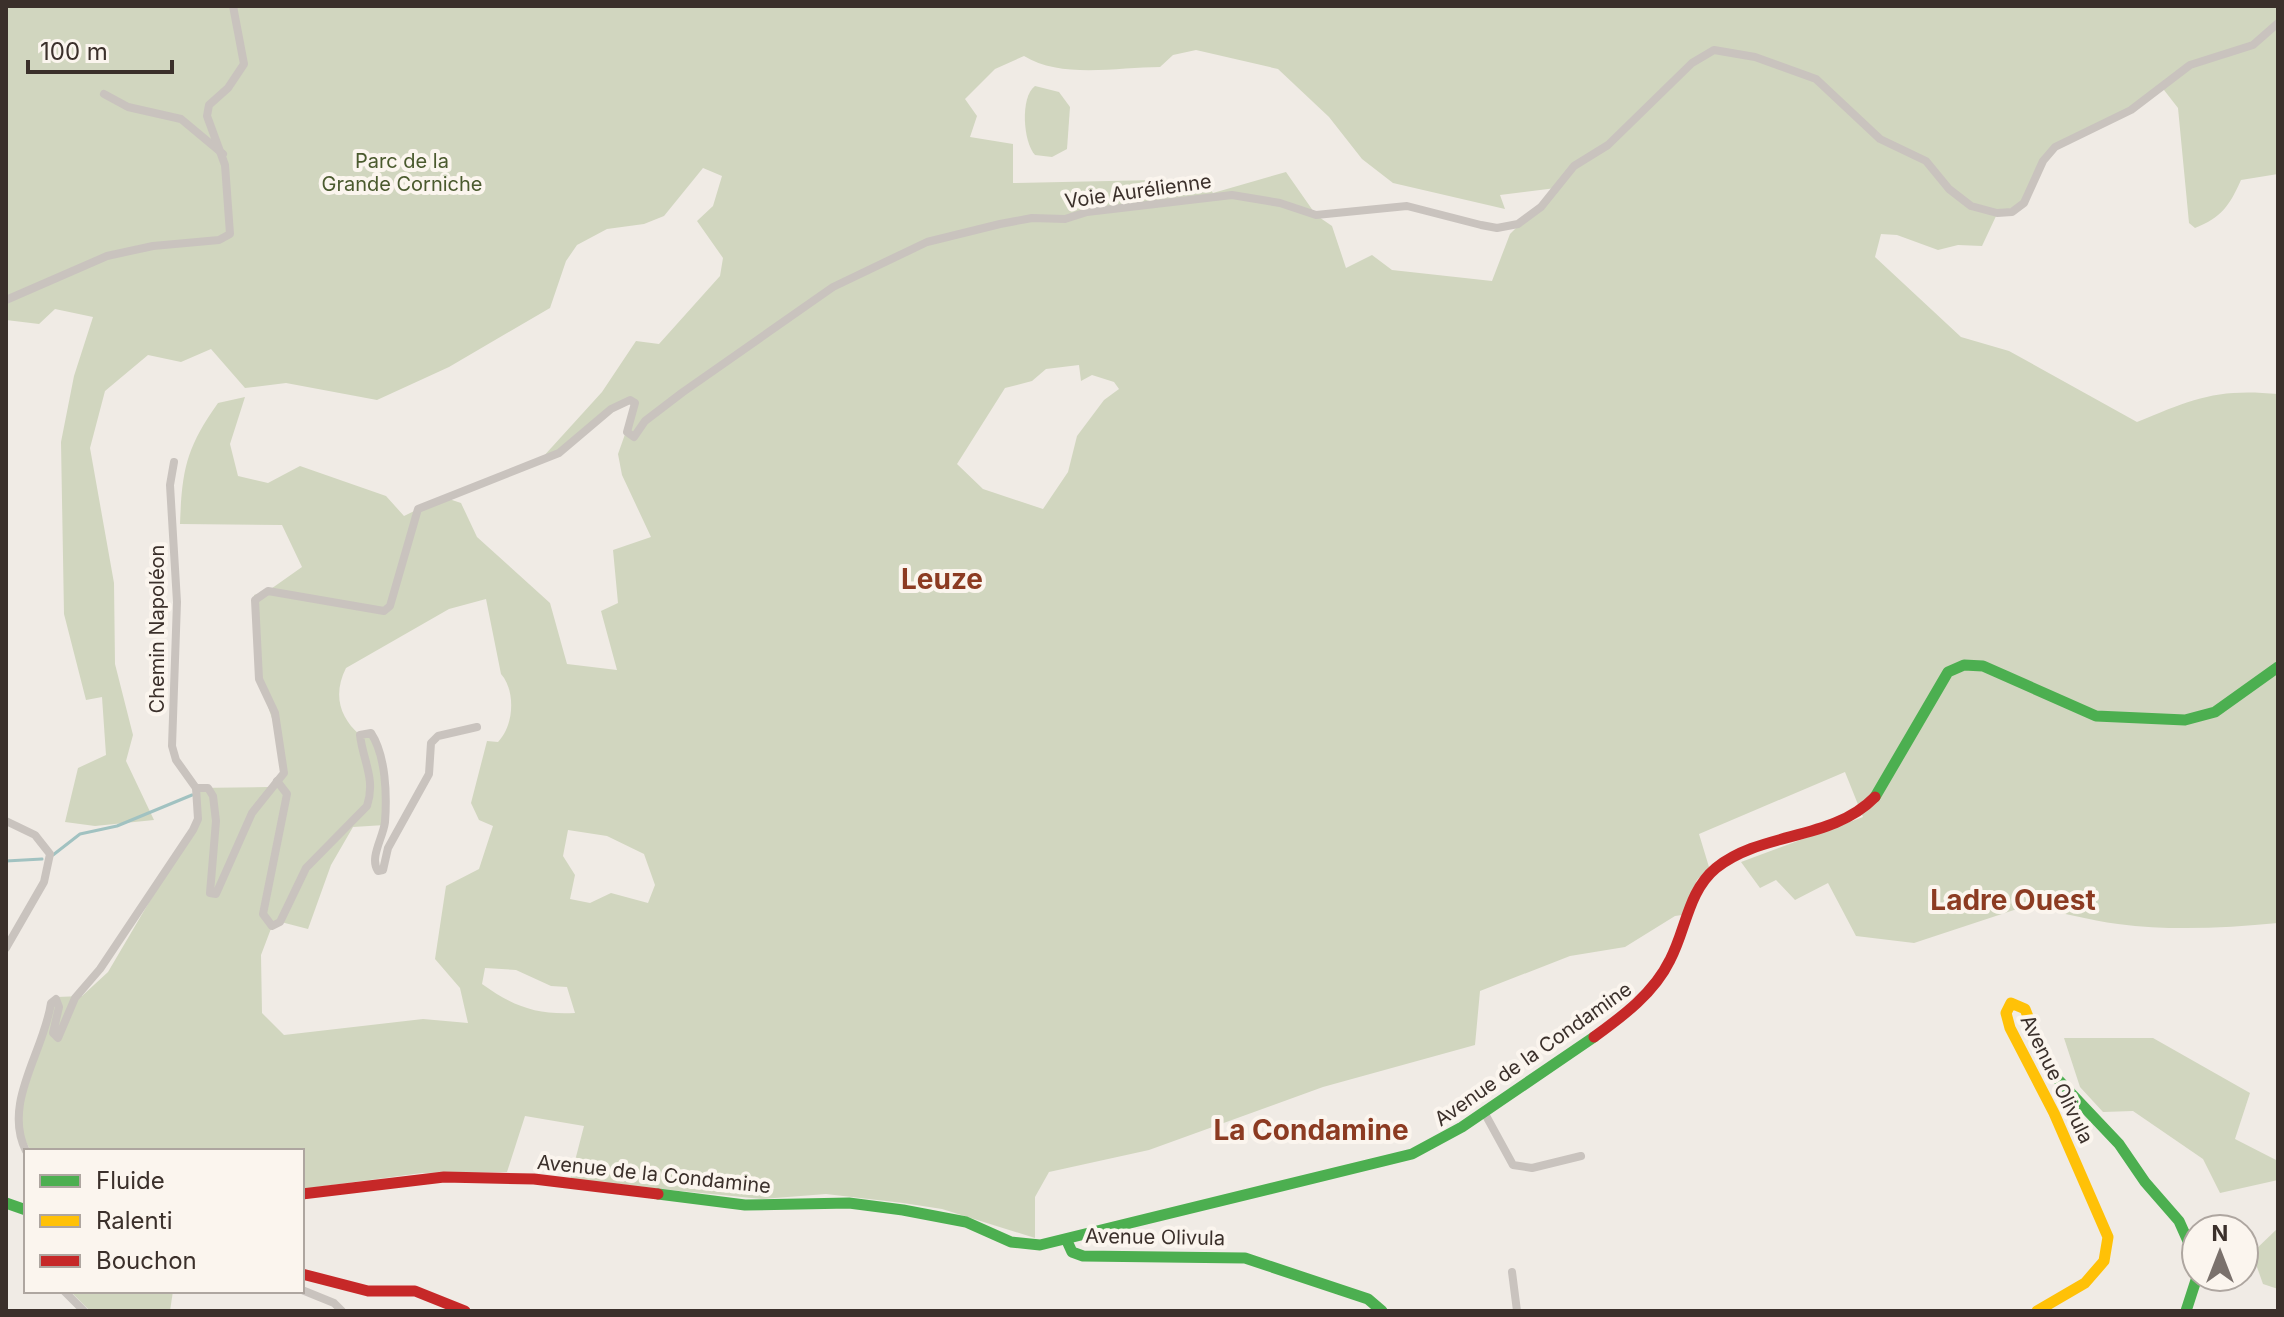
<svg xmlns="http://www.w3.org/2000/svg" width="2284" height="1317" viewBox="0 0 2284 1317" font-family="Inter,sans-serif">
  <style>
    .green { fill: #d1d6bf; fill-rule: evenodd }
    .lines { fill: none; stroke-linecap: round; stroke-linejoin: round }
    .stream { stroke: #a1c2c1; stroke-width: 3 }
    .street { stroke: #c9c3be; stroke-width: 8 }
    .fast { stroke: #4caf50; stroke-width: 11 }
    .slow { stroke: #ffc107; stroke-width: 11 }
    .jam { stroke: #c62828; stroke-width: 11 }
    .labels { text-anchor: middle; dominant-baseline: central; stroke-width: 8; stroke-linejoin: round; paint-order: stroke }
    .park-label { font-size: 20px; fill: #4a5a2e; stroke: #fbf5ee }
    .street-label { font-size: 20px; fill: #3b302b; stroke: #fbf5ee }
    .district-label { font-size: 28px; font-weight: bold; fill: #8c3b22; stroke: #fbf5ee }
  </style>
  <rect width="100%" height="100%" fill="#f0ebe5"/>
  <!-- green -->
  <g class="green">
    <path d="M6,6H2278V174L2241,180C2230,205 2221,218 2195,228L2189,223L2178,108L2164,90L2154,91L2131,110L2054,148L2024,203L1997,214L1982,246L1958,245L1938,250L1897,235L1881,234L1875,257L1961,337L2009,351L2137,422C2192,399 2217,388 2278,394V923C2224,928 2172,931 2118,924C2083,920 2049,906 2014,910L1914,943L1856,936L1828,883L1795,900L1776,880L1760,888L1741,862L1863,817L1845,772L1699,834L1709,867L1697,880L1682,915L1675,916L1625,947L1570,956L1480,991L1475,1045L1323,1087L1149,1150L1049,1172L1035,1197V1238L942,1209L903,1203L826,1194L762,1199L570,1180L584,1126L525,1116L507,1172L422,1173L302,1189V1151H31L22,1135L21,1107L57,997L82,996L108,972L198,819L196,788L269,787L283,773L282,749L259,679L254,595L268,591L302,567L282,525L180,524C182,470 186,448 218,403L245,397L230,444L238,476L268,483L300,466L386,496L404,516L443,497L461,503L477,537L550,603L567,664L617,670L601,611L618,603L613,550L651,537L622,475L618,454L635,406L622,402L574,443L542,458L602,392L636,341L659,344L720,276L723,258L697,221L713,206L722,176L703,168L664,216L644,224L607,229L577,245L566,261L550,308L449,367L377,400L286,383L245,388L211,349L181,362L148,355L105,391L90,448L114,583L115,664L133,735L126,761L154,820L95,826L65,822L78,768L106,755L102,697L86,700L64,614L61,442L74,376L93,317L55,309L39,324L6,320ZM1196,50L1278,69L1329,117L1362,159L1393,183L1505,209L1500,195L1556,188L1510,234L1492,281L1392,270L1372,255L1346,268L1332,226L1316,215L1286,172L1213,193L1202,179L1013,183V144L970,137L977,116L965,99L995,69L1024,56C1061,79 1118,67 1160,67L1173,55ZM1079,365L1081,381L1092,375L1114,382L1119,389L1104,400L1077,436L1068,472L1043,509L983,489L957,464L1005,388L1032,381L1046,369ZM486,599L501,674C516,691 514,726 498,742L487,741L471,803L479,820L493,826L479,869L446,886L435,959L460,988L468,1023L423,1019L284,1035L262,1013L261,955L272,926L281,922L308,929L331,865L353,827L385,825L382,770L371,733L360,735C339,717 333,694 346,668L449,609ZM568,830L607,836L644,854L655,885L648,903L611,893L590,903L570,899L575,875L563,856ZM485,968L516,970L551,986L567,987L575,1013C537,1015 514,1007 482,984Z"/>
    <path d="M1035,86L1059,92L1070,107L1067,149L1052,157L1035,155C1023,142 1020,97 1035,86Z"/>
    <polygon points="2064,1038 2153,1038 2250,1093 2235,1139 2278,1161 2278,1180 2220,1193 2203,1159 2133,1111 2103,1112 2080,1087"/>
    <polygon points="2278,1228 2278,1289 2263,1284 2252,1253"/>
    <polygon points="70,1291 173,1291 170,1311 90,1311"/>
  </g>
  <g class="lines">
    <!-- stream -->
    <g class="stream">
      <polyline points="53,855 80,834 117,826 192,795"/>
      <polyline points="6,861 42,859"/>
    </g>
    <!-- street -->
    <g class="street">
      <polyline points="104,94 128,107 181,119 223,154"/>
      <polyline points="6,300 107,256 153,246 219,240 230,234 225,165 207,116 209,105 228,88 244,64 233,6"/>
      <polyline points="174,462 170,485 177,602 172,746 176,760 196,788"/>
      <path d="M277,781L287,794L263,914L272,926L280,922L306,868L367,806C376,779 363,761 360,735L371,733C386,756 387,795 385,822C383,838 369,858 378,871L383,870L388,848L429,774L431,743L438,736L477,727"/>
      <polyline points="6,821 35,835 50,854 44,882 6,948"/>
      <polyline points="1484,1112 1513,1165 1532,1168 1581,1156"/>
      <path d="M26,1151C2,1103 44,1052 51,1003L56,999L59,1007L53,1033L58,1038L75,998L100,969L193,830L198,819L196,788H208L213,796L216,821L210,893L216,894L252,813L284,773L275,713L259,679L255,600L268,591L384,611L390,606L418,509L559,453L611,409L630,400L635,403L627,432L634,437L645,421L683,392L833,287L927,242L1000,224L1032,218L1065,219L1087,212L1232,195L1280,203L1316,215L1407,206L1481,225L1497,228L1518,224L1541,207L1574,166L1608,145L1692,63L1714,50L1755,57L1816,79L1880,139L1926,161L1949,189L1971,206L1997,213L2012,212L2024,203L2043,161L2055,147L2131,110L2190,65L2253,45L2278,23"/>
      <polyline points="1512,1272 1517,1311"/>
      <polyline points="302,1290 334,1303 342,1311"/>
      <polyline points="64,1291 84,1311"/>
    </g>
    <!-- fast -->
    <g class="fast">
      <polyline points="1875,797 1948,672 1964,665 1983,666 2096,716 2185,720 2215,712 2278,667"/>
      <polyline points="2034,1032 2048,1069 2119,1144 2145,1182 2179,1221 2196,1259"/>
      <polyline points="658,1194 745,1205 849,1203 903,1210 966,1222 1011,1242 1040,1245 1412,1154 1462,1127 1594,1037"/>
      <polyline points="6,1203 26,1210"/>
      <polyline points="1067,1241 1072,1252 1083,1256 1245,1258 1368,1299 1382,1311"/>
      <polyline points="2186,1311 2197,1277"/>
    </g>
    <!-- slow -->
    <polyline class="slow" points="2034,1032 2025,1009 2011,1003 2006,1013 2010,1028 2054,1113 2108,1237 2104,1261 2085,1283 2037,1311"/>
    <!-- jam -->
    <g class="jam">
      <path d="M1594,1037C1623,1016 1654,993 1670,960C1686,930 1688,891 1716,868C1762,831 1832,841 1875,797"/>
      <polyline points="302,1194 444,1177 534,1179 658,1194"/>
      <polyline points="302,1274 368,1291 415,1291 465,1311"/>
    </g>
  </g>
  <g class="labels">
    <!-- park labels -->
    <g class="park-label">
      <text x="402" y="161">Parc de la<tspan x="402" dy="23">Grande Corniche</tspan></text>
    </g>
    <!-- street labels -->
    <g class="street-label">
      <text transform="translate(1138 191) rotate(-8)">Voie Aurélienne</text>
      <text transform="translate(157 629) rotate(-90)">Chemin Napoléon</text>
      <text transform="translate(1533 1054) rotate(-35)">Avenue de la Condamine</text>
      <text transform="translate(2057 1079) rotate(64)">Avenue Olivula</text>
      <text transform="translate(654 1174) rotate(6)">Avenue de la Condamine</text>
      <text transform="translate(1155 1237) rotate(1)">Avenue Olivula</text>
    </g>
    <!-- district labels -->
    <g class="district-label">
      <text x="942" y="579">Leuze</text>
      <text x="2013" y="900">Ladre Ouest</text>
      <text x="1311" y="1130">La Condamine</text>
    </g>
  </g>
  <!-- border -->
  <rect width="2284" height="1317" fill="none" stroke="#3b302b" stroke-width="16"/>
  <!-- legend -->
  <rect x="24" y="1149" width="280" height="144" fill="#fbf5ee" stroke="#aea6a0" stroke-width="2"/>
  <rect x="40" y="1175" width="40" height="12" fill="#4caf50" stroke="#aea6a0" stroke-width="2"/>
  <text x="96" y="1189" font-size="24" fill="#3b302b">Fluide</text>
  <rect x="40" y="1215" width="40" height="12" fill="#ffc107" stroke="#aea6a0" stroke-width="2"/>
  <text x="96" y="1229" font-size="24" fill="#3b302b">Ralenti</text>
  <rect x="40" y="1255" width="40" height="12" fill="#c62828" stroke="#aea6a0" stroke-width="2"/>
  <text x="96" y="1269" font-size="24" fill="#3b302b">Bouchon</text>
  <!-- north arrow -->
  <g transform="translate(2220 1253)"><circle r="38" fill="#fbf5ee" stroke="#aea6a0" stroke-width="2"/>
  <path d="M0-6L14 30L0 20L-14 30Z" fill="#7a716c"/>
  <text y="-12" font-size="22" font-weight="bold" text-anchor="middle" fill="#3b302b">N</text>
  </g>
  <!-- scale -->
  <path d="M28 60v12h144v-12" fill="none" stroke="#3b302b" stroke-width="4"/>
  <text x="40" y="60" font-size="24" fill="#3b302b" stroke="#fbf5ee" stroke-width="6" paint-order="stroke">100 m</text>
</svg>
